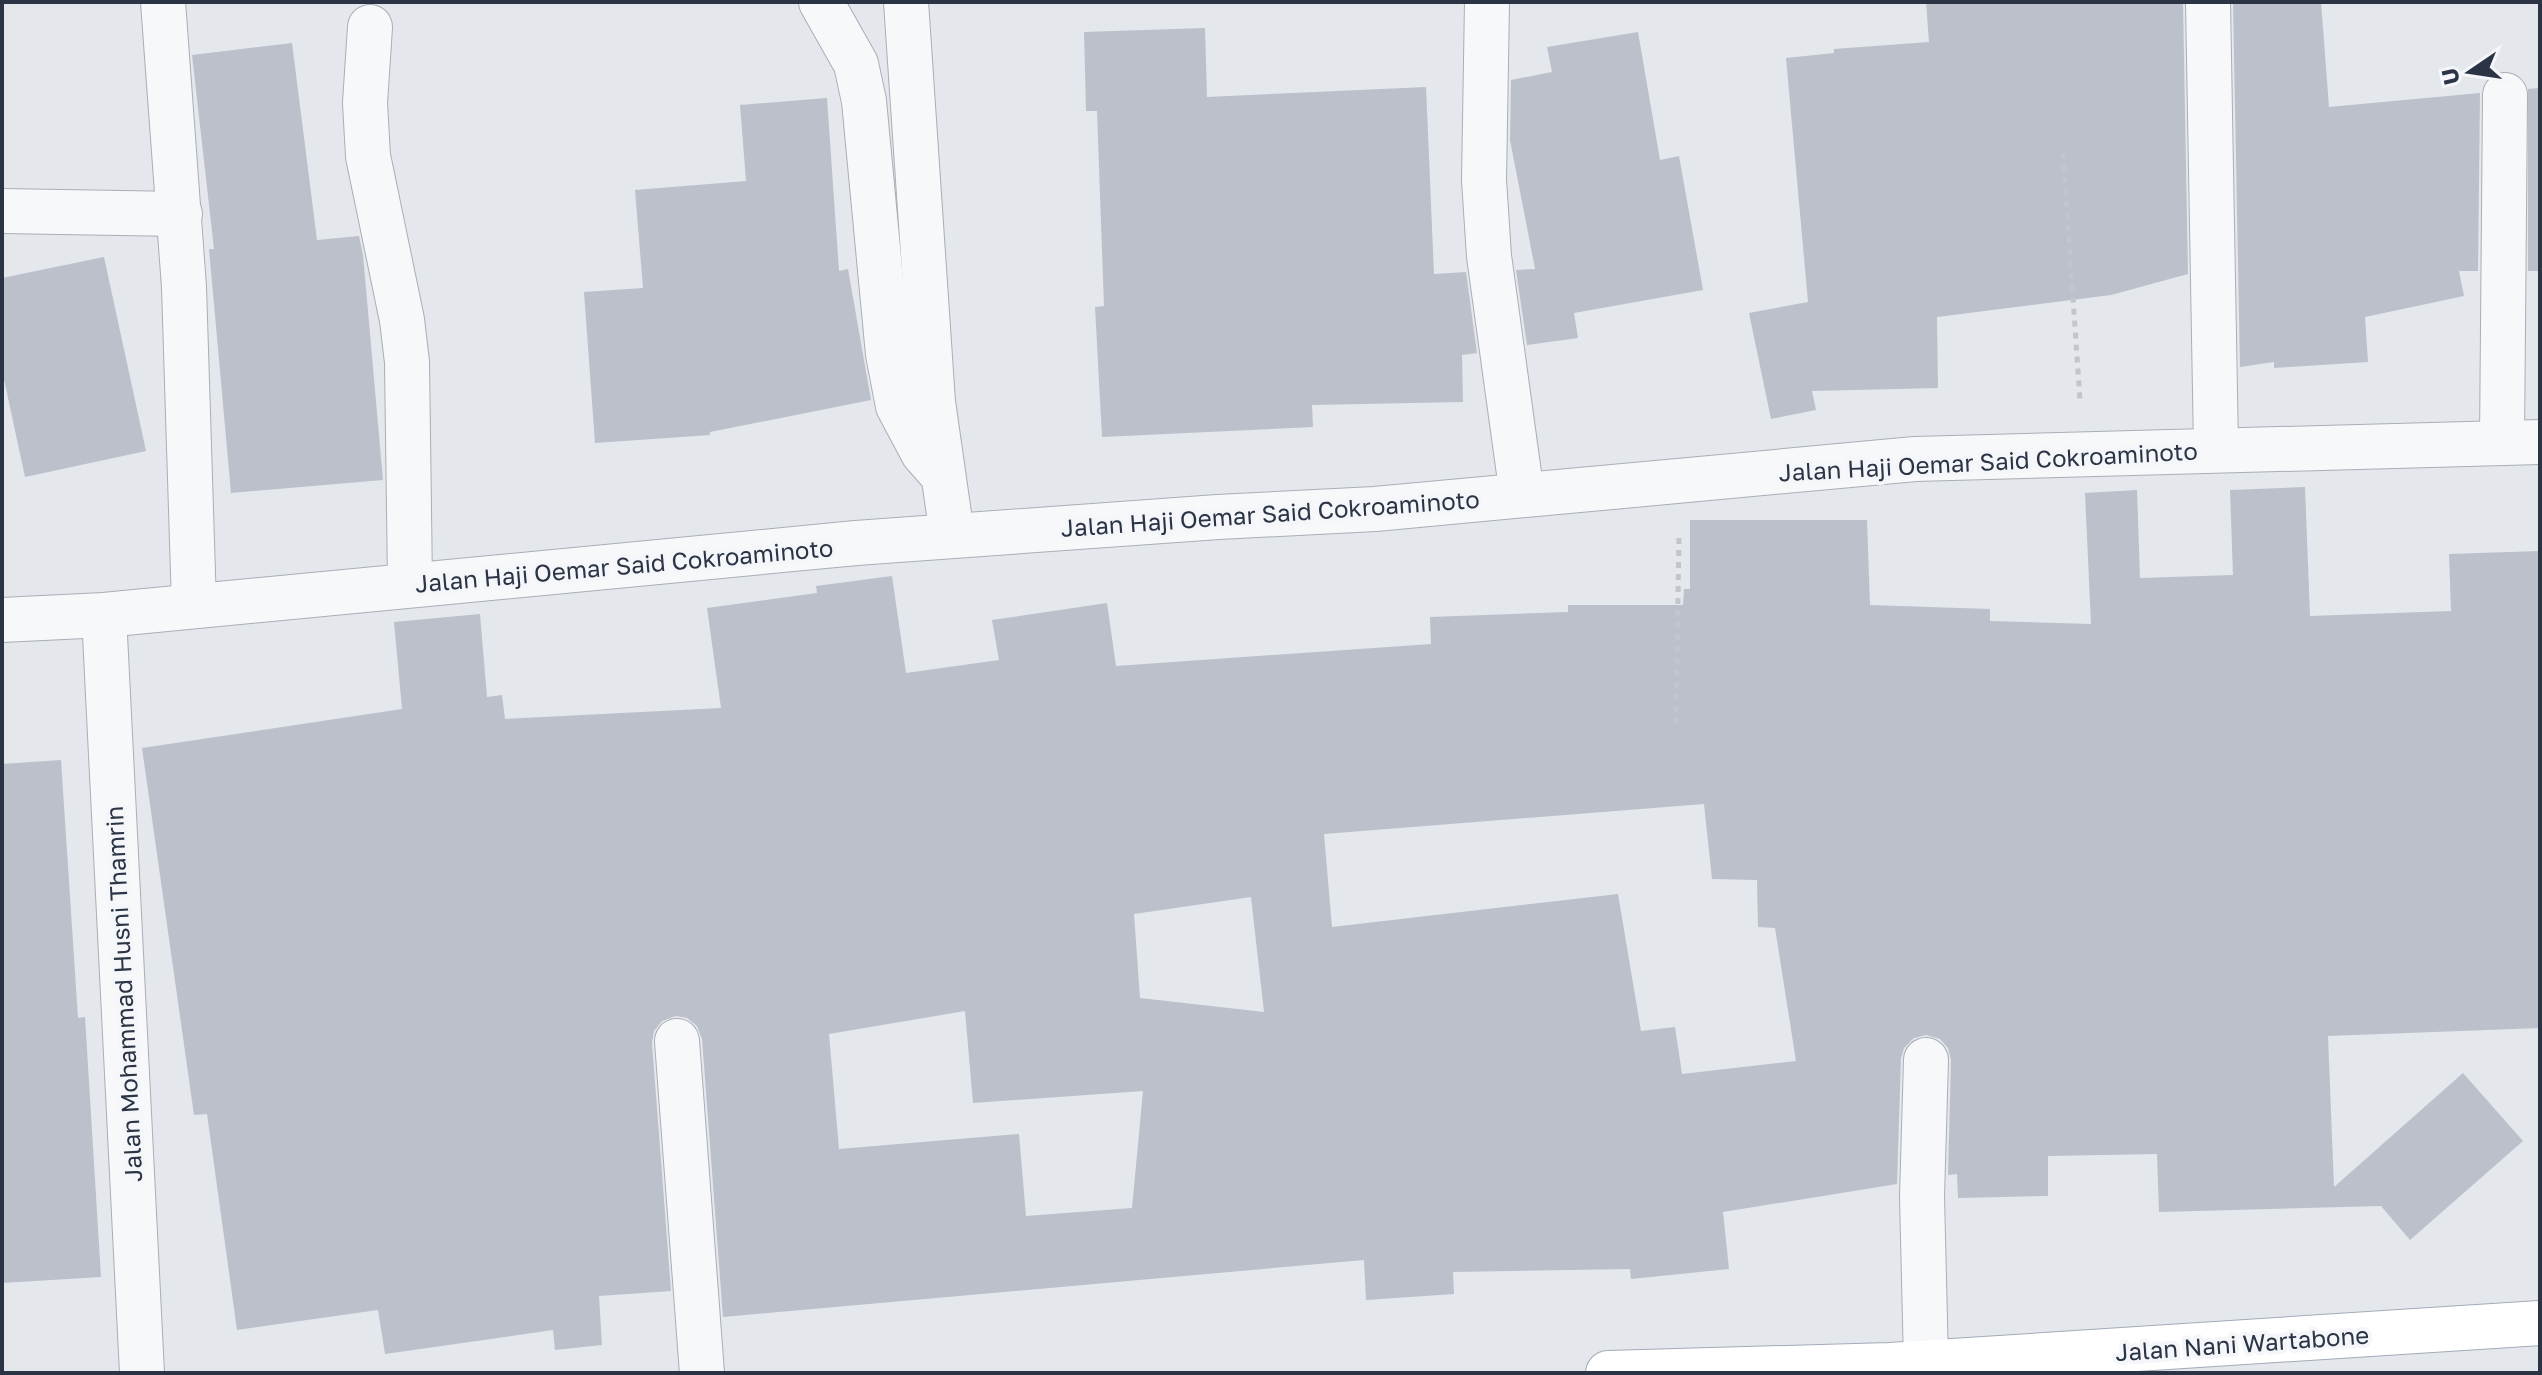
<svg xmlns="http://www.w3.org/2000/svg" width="2542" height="1375" viewBox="0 0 2542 1375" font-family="'Golos Text',sans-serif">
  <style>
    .building { fill: #bbc0ca; fill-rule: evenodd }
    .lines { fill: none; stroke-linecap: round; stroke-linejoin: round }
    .minor-casing { stroke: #a9aeb7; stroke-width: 46 }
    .major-casing { stroke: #a3abb8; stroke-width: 46 }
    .path { stroke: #c2c5cb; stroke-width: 5; stroke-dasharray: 6 6; stroke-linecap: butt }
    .minor { stroke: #f7f8fa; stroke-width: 44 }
    .major { stroke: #fff; stroke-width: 44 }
    .labels { text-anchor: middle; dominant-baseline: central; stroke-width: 8; stroke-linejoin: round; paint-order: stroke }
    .street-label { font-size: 24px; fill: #2b3445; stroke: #f4f6f9 }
  </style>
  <rect width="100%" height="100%" fill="#e4e7ec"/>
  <!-- building -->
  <g class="building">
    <polygon points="1926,2 2183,2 2188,274 2111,295 1937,317 1938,388 1812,391 1816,410 1771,419 1749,313 1808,302 1786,58 1834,53 1834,49 1929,42"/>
    <polygon points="2233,2 2321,2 2329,107 2480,93 2478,271 2459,271 2464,296 2365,317 2368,362 2274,368 2274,362 2240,367"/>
    <polygon points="1205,28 1207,97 1426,87 1434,274 1466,272 1477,353 1462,355 1463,402 1312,405 1313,427 1102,437 1095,307 1104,306 1097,111 1086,111 1084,32"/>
    <polygon points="1638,32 1660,160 1679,156 1703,290 1574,313 1578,338 1527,345 1516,270 1535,269 1510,140 1511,80 1552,72 1547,47"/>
    <polygon points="292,43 317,240 359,236 363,255 383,480 231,493 209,249 214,249 192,55"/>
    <polygon points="2540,88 2540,271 2528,271 2528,89"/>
    <polygon points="827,98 839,271 848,269 871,400 710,432 710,435 595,443 584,292 643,288 635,190 746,181 740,105"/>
    <polygon points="104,257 146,451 25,477 2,370 2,278"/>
    <path d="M2305,487L2310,616L2451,611L2449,554L2540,551V1028L2328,1036L2334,1187L2463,1073L2523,1141L2410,1240L2381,1206L2159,1212L2157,1154L2048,1156V1196L1958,1198L1957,1174L1948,1175L1951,1060L1948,1048L1940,1039L1926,1035L1914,1038L1904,1048L1901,1058L1897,1184L1723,1212L1729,1269L1631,1279L1630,1269L1453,1272L1454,1294L1366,1300L1364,1260L723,1317L702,1039L697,1026L687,1018L676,1016L662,1021L654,1031L652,1043L671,1291L599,1296L602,1345L555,1350L553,1330L385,1354L378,1310L237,1330L207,1114L194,1115L142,748L402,709L394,622L480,614L487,697L502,695L505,719L721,708L707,608L817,593L816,586L892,576L906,673L999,660L992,620L1107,603L1116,666L1431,644L1430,617L1568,612V605H1683L1684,589H1690V520H1867L1870,605L1990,609V621L2091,624L2085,493L2137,490L2140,578L2233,575L2230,490ZM1704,804L1712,879L1757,880L1758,927L1775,928L1796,1061L1682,1074L1675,1027L1641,1031L1618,894L1332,927L1324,834ZM1251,897L1264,1012L1140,998L1134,914ZM965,1011L973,1103L1143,1091L1132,1208L1026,1216L1019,1134L839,1149L829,1034Z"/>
    <polygon points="61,760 78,1018 85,1017 101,1277 2,1283 2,764"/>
  </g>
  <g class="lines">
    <!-- minor casing -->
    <g class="minor-casing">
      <g id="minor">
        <polyline points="163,2 184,287 194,605"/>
        <polyline points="821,2 856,64 864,101 888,354 898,406 923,453 938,470"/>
        <polyline points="906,2 933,402 952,535"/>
        <polyline points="1487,2 1484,180 1489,256 1522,495"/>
        <polyline points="2208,2 2216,448"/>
        <polyline points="370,27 365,103 368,156 402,320 407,362 410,584"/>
        <polyline points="2,211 180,214"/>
        <polyline points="2502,443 2505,95"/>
        <polyline points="104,615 142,1373"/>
        <polyline points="2,620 104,615 856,543 1218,517 1375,509 1915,459 2540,442"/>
        <polyline points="677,1041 702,1373"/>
        <polyline points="1926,1060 1922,1196 1926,1362"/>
      </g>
    </g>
    <!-- major casing -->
    <g class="major-casing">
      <polyline id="major" points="1608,1373 1890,1365 2540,1323"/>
    </g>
    <!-- path -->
    <g class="path">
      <polyline points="2063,153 2080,400"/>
      <polyline points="1676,724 1679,534"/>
    </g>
    <!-- minor -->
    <use href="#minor" class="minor"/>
    <!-- major -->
    <use href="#major" class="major"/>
  </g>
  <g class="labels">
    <!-- street labels -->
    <g class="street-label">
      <text transform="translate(1988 461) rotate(-3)">Jalan Haji Oemar Said Cokroaminoto</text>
      <text transform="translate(1270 513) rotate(-4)">Jalan Haji Oemar Said Cokroaminoto</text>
      <text transform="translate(624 565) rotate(-5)">Jalan Haji Oemar Said Cokroaminoto</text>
      <text transform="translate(123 994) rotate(-93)">Jalan Mohammad Husni Thamrin</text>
      <text transform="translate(2242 1343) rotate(-4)">Jalan Nani Wartabone</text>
    </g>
  </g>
  <!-- border -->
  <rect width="2542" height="1375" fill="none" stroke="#2b3445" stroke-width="8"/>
  <!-- north arrow -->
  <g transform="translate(2470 72) rotate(257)" stroke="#f4f6f9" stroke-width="6" paint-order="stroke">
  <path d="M0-6L14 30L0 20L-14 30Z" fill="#2b3445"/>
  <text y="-12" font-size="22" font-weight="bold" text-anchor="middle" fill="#2b3445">U</text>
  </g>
</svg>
